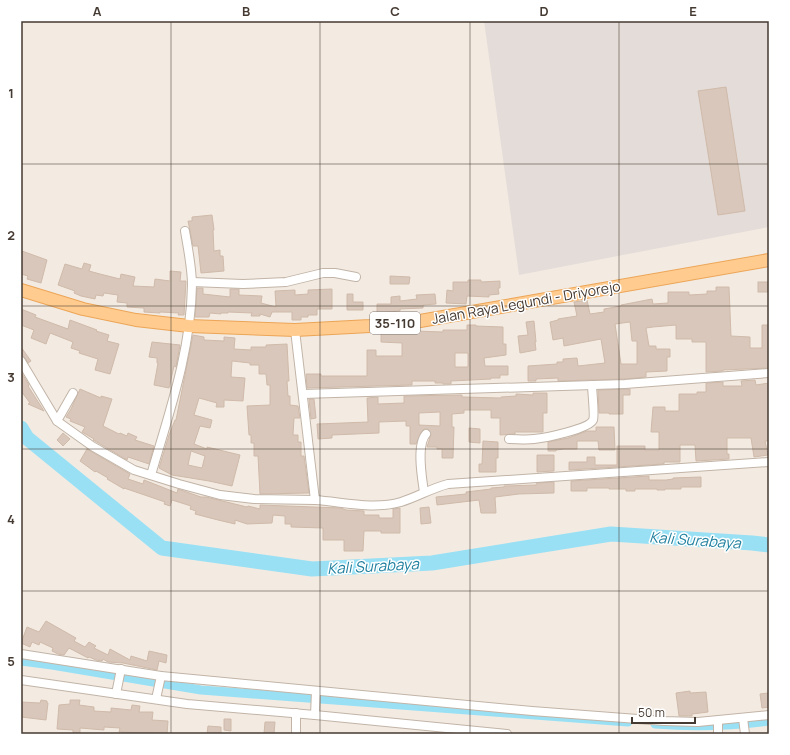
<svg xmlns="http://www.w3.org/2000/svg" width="790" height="755" viewBox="0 0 790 755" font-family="Manrope,sans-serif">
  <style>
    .industrial { fill: #e4dcd8 }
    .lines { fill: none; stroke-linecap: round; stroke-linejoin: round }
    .canal { stroke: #99e0f5; stroke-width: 9 }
    .river { stroke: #99e0f5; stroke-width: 15 }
    .building { fill: #d8c7ba; stroke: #d0baaa; fill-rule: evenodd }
    .street-casing { stroke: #c2b4a7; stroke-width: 10 }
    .primary-casing { stroke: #eca557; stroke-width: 14 }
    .street { stroke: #fff; stroke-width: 8 }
    .primary { stroke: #ffcb8f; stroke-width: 12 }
    .grid { fill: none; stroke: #453a32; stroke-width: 1; stroke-opacity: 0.55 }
    .labels { text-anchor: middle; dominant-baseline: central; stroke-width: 3; stroke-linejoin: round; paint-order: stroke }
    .shield { fill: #fff; stroke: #7d7570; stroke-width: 1 }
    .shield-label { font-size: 13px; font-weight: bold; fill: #453a32 }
    .street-label { font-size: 14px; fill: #453a32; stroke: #fff }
    .water-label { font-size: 15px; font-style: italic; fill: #21809f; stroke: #fff }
    .neatline { fill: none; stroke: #453a32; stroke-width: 1.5 }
    .grid-label { font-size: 13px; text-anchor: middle; font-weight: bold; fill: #453a32 }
  </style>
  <rect width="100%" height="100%" fill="#f3ebe2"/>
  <!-- industrial -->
  <polygon class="industrial" points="484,21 769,21 769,227 519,275"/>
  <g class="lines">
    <!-- canal -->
    <g class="canal">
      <polyline points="21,661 52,665 201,690 628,722"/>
      <path d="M655,724C693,727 732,726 769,721"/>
    </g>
    <!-- river -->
    <polyline class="river" points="21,428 27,438 162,548 312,569 432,563 611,534 752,543 769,545"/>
  </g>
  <!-- building -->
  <g class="building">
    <polygon points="726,87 745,211 718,215 698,91"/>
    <polygon points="212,215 214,230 213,230 214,251 220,250 220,256 223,256 224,271 201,273 198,246 193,246 188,221 192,221 192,217"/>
    <polygon points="22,251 47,260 41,283 27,279 28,276 21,274 21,257"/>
    <polygon points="84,263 91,265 89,271 100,274 120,279 121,274 135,277 133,286 154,287 155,279 170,281 170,271 181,272 180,281 186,281 184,315 178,315 179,313 160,312 160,313 144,312 144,308 127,307 127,303 117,302 118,295 104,293 103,296 96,295 95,299 81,296 74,293 75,291 58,285 65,264 82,269"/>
    <polygon points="390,276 410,277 409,284 390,284"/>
    <polygon points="468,280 481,280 481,282 500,281 500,288 498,288 499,294 489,295 489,297 467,296 466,304 446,303 447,290 453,291 453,282 468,282"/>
    <rect x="758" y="282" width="10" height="10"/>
    <path d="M716,287H729L731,336L750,337V348H762V325H769V368L723,370V371L706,372V342H692V339H676V325L653,327L646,328L649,346H656V349H670V357H667V371L646,372V377L625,379L558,381V378L536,379V381H528V366L557,364V362H563V359L577,358L578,366L605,363L601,339L564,346L563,338L553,340L550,322L558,320V319L577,316L574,302L587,300L590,314L604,312V309L621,306V305L652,299L653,304L668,303V292H689V295L707,294V291H716ZM630,322L632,341H637V364H621L615,324Z"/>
    <polygon points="197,288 203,288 203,294 230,297 230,289 239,289 239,295 262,296 261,303 276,307 275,291 295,290 295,295 308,294 308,290 332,289 332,309 317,309 317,315 308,315 308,317 301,317 301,320 292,320 292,312 272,312 270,317 260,314 260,316 251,316 252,313 228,312 228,313 221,313 221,314 210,313 209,317 195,317"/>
    <polygon points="347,294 353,294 353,302 363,302 363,310 347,310"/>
    <polygon points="435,294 436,304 423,305 423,308 400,309 400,311 377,313 377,304 391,304 391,297 400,296 400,301 417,299 416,295"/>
    <polygon points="21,309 36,315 35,317 68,329 70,320 97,330 96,331 109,335 107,341 119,344 110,374 95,370 98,359 79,353 80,351 71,348 73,342 50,333 46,344 31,338 34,330 21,325"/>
    <polygon points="534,321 536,342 535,342 536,350 520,353 518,336 528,335 526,322"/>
    <path d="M467,325H476V326L503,327V344H506V355L484,358L485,366H508V375H500V378H491V379L451,381V384H443V383H435V381H412V385L307,388L306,374H321V376H367V350H376V356H402V343L381,342V333H415V331L443,332V330H467ZM455,353H468V367H455Z"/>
    <path d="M193,335L204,337V340L224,341V337L235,338L234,349L251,350V347H266V345L287,344L289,381H287L288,396H290V405L298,406L300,418H294L293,435H298V442H301V456H304L309,493L260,494L258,456H254V443H251V435H249L247,406L270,405V385H267L266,374H259V365H250V363L232,361L231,377L245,378L243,401L224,400V407H216L217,403L199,398L194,415L212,420L210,428L200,426L194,444L207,449V447L240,455L232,486L209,481L172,475L159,468L169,435L175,420H176ZM191,451L205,456L202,468L188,465Z"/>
    <polygon points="152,342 180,345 176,367 174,366 169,388 154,385 158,363 157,363 157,358 149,357"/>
    <polygon points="21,347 31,361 28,363 25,358 21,356"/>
    <polygon points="21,372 29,385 28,386 44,411 28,404 30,403 21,391"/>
    <polygon points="755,380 756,385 769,383 769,441 765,441 768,455 754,457 751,438 727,438 727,454 729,454 729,459 696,461 695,445 680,445 680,462 664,462 664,464 569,470 569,462 587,462 587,457 595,457 595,465 617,465 617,446 645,446 645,450 659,450 659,432 651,432 653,407 665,407 665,411 679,411 679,394 697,394 697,392 706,392 706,383 723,382 723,386 742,386 741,381"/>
    <polygon points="80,389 101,398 101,396 112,399 103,426 119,434 120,433 127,436 128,433 137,437 135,440 154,446 149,464 128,457 127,460 95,441 93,440 94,439 82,432 85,427 70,421 71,419 66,417 71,409"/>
    <polygon points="630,389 630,395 623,395 623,414 609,414 609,413 599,413 598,390"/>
    <path d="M533,393H547V413H543V432H515V434L500,435V418H491V410H464V413L452,414V427H454L453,458H442V449H437V447H427L431,434L428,429H424L422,431L416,444H410V426H406V421L379,422V433L332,435V438L318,439L317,424L368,422L367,398L378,397V404L404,403V396L462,395V397L501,398V397L516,396V394L533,395ZM440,412V426L419,425V413Z"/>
    <polygon points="309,399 314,399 316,418 311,419"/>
    <polygon points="596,427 614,427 615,450 599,450 598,441 577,441 577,449 564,449 556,450 556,451 548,451 548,442 568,438 587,431 596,431"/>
    <polygon points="469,428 480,429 480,443 469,442"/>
    <polygon points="63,433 70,439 63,446 57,440"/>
    <polygon points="483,441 498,442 498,458 496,458 496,472 479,472 479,464 482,464"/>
    <polygon points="87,449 130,474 128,479 143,484 144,480 177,493 178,489 201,497 206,497 247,507 248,506 260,509 260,505 341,508 346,510 364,511 364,515 379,515 379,518 393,518 393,509 400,508 400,533 381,533 381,531 364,531 363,551 344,551 344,540 323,540 323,528 291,527 291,524 285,524 285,516 273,515 272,523 247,524 235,520 235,524 218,520 195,514 196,511 190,509 191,506 172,500 170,506 164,504 165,502 124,488 124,489 107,479 108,478 96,471 95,472 80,461"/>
    <polygon points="537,455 554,455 554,471 537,472"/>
    <polygon points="649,476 649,480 666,480 673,479 673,478 701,477 701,487 681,487 681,489 665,489 665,490 657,490 657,489 635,489 635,491 626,491 626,489 609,489 609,488 587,488 587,491 571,491 571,481"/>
    <polygon points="554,482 554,493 519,494 495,497 496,513 481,513 479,500 437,505 436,497 466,494 466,492 491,489 491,488 504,487 504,486 536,485 537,483"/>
    <polygon points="429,507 431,523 421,524 420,508"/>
    <polygon points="46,621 76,638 74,641 85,647 89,642 96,646 94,648 108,655 110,649 130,660 131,656 147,661 149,651 167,655 166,663 159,661 157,670 123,663 108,662 103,659 102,661 96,660 89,657 88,658 69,648 64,655 58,654 52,651 53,648 40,642 39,645 32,642 30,647 21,643 27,627 39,632"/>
    <polygon points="690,691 690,693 706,692 708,712 692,714 692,716 679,716 676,693"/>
    <polygon points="768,693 769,707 762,708 760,694"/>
    <polygon points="41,700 47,701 47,703 48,703 46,720 21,717 21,702 40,703"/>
    <polygon points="70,700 80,700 79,705 94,707 94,711 111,712 111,708 131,710 132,705 140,706 139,712 153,712 152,720 168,721 167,734 119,732 120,728 104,727 104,730 80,728 80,734 73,734 73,730 57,729 59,705 70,704"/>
    <polygon points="224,719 231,719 231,731 224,730"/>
    <polygon points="265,722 275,722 274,734 264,734"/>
    <polygon points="208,726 221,727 221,734 207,734"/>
  </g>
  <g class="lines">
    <!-- street casing -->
    <g class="street-casing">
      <g id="street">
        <polyline points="192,282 243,284 286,282 323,273 335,273 356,277"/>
        <polyline points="21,361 57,421"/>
        <polyline points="73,393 57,421 92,446 134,470 179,484 220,495 254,499 315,500 295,330"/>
        <polyline points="303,394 625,384 769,373"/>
        <path d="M509,439C517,439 526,440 534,439C545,438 589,429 593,420C595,416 592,391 592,385"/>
        <path d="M151,475C169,413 191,351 192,285C192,268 188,249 185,231"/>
        <path d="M424,492C422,478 416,445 426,434"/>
        <path d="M315,500C343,502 374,510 401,502C417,497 432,488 448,484L769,462"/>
        <polyline points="21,654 161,676 532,711 664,721 698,722 769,715"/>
        <polyline points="21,680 187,704 315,715 507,734"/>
        <polyline points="116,694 121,669"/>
        <polyline points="156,699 161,676"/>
        <polyline points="296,713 296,734"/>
        <polyline points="315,715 316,691"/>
        <polyline points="743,718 745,734"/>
        <polyline points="718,721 718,734"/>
      </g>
    </g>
    <!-- primary casing -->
    <g class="primary-casing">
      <polyline id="primary" points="21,290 83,309 136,320 189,326 295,330 370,326 420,321 769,260"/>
    </g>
    <!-- street -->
    <use href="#street" class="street"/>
    <!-- primary -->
    <use href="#primary" class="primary"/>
  </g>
  <!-- grid -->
  <path class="grid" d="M171,21V734M320,21V734M470,21V734M619,21V734M21,164H769M21,306H769M21,449H769M21,591H769"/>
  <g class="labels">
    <!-- shield labels -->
    <rect class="shield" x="370" y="312" width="50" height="22" rx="3"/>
    <g class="shield-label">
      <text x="395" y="323">35-110</text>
    </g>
    <!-- street labels -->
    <g class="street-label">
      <text transform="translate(526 302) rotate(-10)">Jalan Raya Legundi - Driyorejo</text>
    </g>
    <!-- water labels -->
    <g class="water-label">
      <text transform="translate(695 540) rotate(4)">Kali Surabaya</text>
      <text transform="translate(373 566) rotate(-3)">Kali Surabaya</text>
    </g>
  </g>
  <!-- border -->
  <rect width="790" height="755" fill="none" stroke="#ffffff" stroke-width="44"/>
  <!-- scale -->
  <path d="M632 717v6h63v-6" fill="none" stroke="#453a32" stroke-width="2"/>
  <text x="638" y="717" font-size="12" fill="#453a32" stroke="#ffffff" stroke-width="3" paint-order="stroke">50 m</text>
  <rect x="22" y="22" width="746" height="711" class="neatline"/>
  <g class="grid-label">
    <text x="97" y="16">A</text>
    <text x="246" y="16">B</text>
    <text x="395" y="16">C</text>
    <text x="544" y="16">D</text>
    <text x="693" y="16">E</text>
    <text x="11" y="98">1</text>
    <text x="11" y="240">2</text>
    <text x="11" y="382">3</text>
    <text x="11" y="524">4</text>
    <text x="11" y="666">5</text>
  </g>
</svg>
